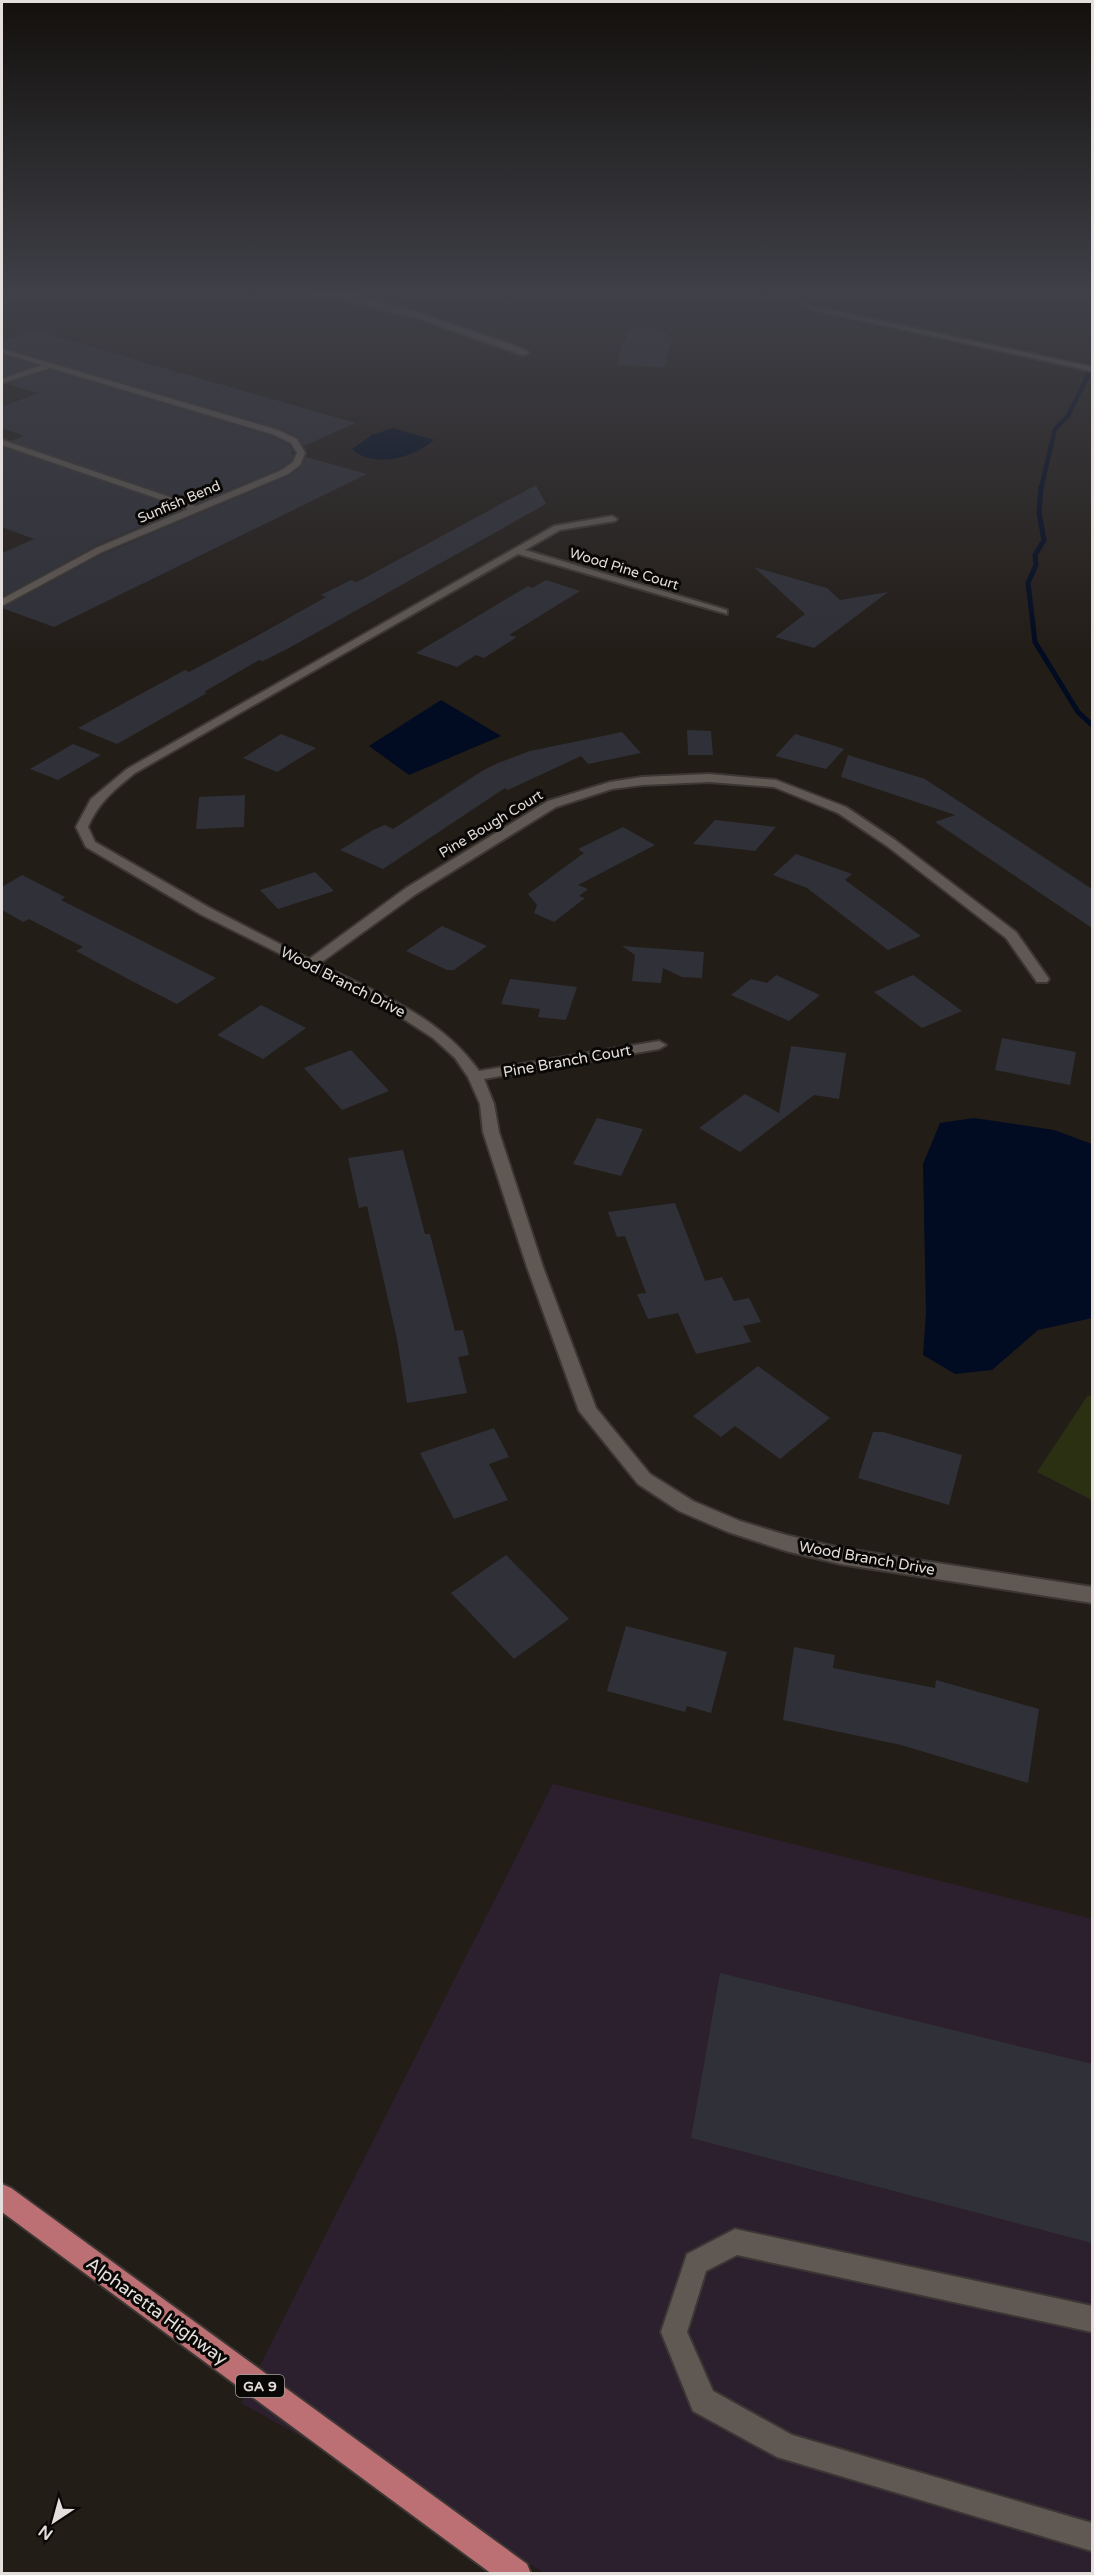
<svg xmlns="http://www.w3.org/2000/svg" width="1094" height="2575" viewBox="0 0 1094 2575" font-family="'Varela Round',sans-serif">
  <style>
    .commercial { fill: #2c202e }
    .green { fill: #2b3013 }
    .water { fill: #010b21 }
    .lines { fill: none; stroke-linecap: round; stroke-linejoin: round }
    .stream-far1 { stroke: #010b21; stroke-width: 4.5 }
    .stream { stroke: #010b21; stroke-width: 5 }
    .building { fill: #303038 }
    .service-casing { stroke: #3c3734; stroke-width: 4 }
    .minor-casing { stroke: #3c3734; stroke-width: 4 }
    .primary-casing { stroke: #3c3734; stroke-width: 4 }
    .service { fill: #605953; fill-rule: evenodd }
    .minor { fill: #605953; fill-rule: evenodd }
    .primary { fill: #bd7073; fill-rule: evenodd }
    .labels { text-anchor: middle; dominant-baseline: central; stroke-width: 6; stroke-linejoin: round; paint-order: stroke }
    .far-street-label { font-size: 14px; fill: #e4dfdc; stroke: #0a0806 }
    .shield { fill: #0a0806; stroke: #a39e9c; stroke-width: 1.5 }
    .shield-label { font-size: 14px; font-weight: bold; fill: #e4dfdc }
    .street-label { font-size: 15px; fill: #e4dfdc; stroke: #0a0806 }
    .near-street-label { font-size: 18px; fill: #e4dfdc; stroke: #0a0806 }
  </style>
  <rect width="100%" height="100%" fill="#231d18"/>
  <!-- commercial -->
  <polygon class="commercial" points="553,1784 1092,1919 1092,2573 545,2573 241,2403"/>
  <!-- green -->
  <polygon class="green" points="1088,1395 1092,1397 1092,1500 1037,1472"/>
  <!-- water -->
  <g class="water">
    <path d="M393,428L434,440C414,458 372,469 352,449L372,435Z"/>
    <polygon points="441,700 501,736 409,775 369,746"/>
    <polygon points="974,1118 1054,1130 1092,1144 1092,1318 1038,1330 992,1370 955,1374 923,1355 926,1313 923,1164 940,1123"/>
  </g>
  <g class="lines">
    <!-- stream-far1 -->
    <polyline class="stream-far1" points="1041,489 1055,429 1068,416 1092,367"/>
    <!-- stream -->
    <polyline class="stream" points="1041,487 1039,513 1044,540 1035,555 1036,565 1028,583 1035,642 1078,712 1092,725"/>
  </g>
  <!-- building -->
  <g class="building">
    <polygon points="650,326 673,337 664,367 616,365 628,330"/>
    <polygon points="35,330 160,367 356,423 304,446 298,437 279,428 2,347 2,341"/>
    <polygon points="2,355 35,365 2,377"/>
    <polygon points="50,370 271,436 289,445 293,451 290,453 294,454 291,461 281,468 196,504 11,441 24,436 2,428 2,407 38,393 8,384"/>
    <polygon points="2,447 182,509 95,546 2,597 2,553 34,539 2,527"/>
    <polygon points="306,457 367,474 54,627 2,608 103,554 289,476 301,467"/>
    <polygon points="536,485 546,504 289,648 263,661 259,660 204,692 207,693 117,744 78,728 185,670 189,672 255,637 326,597 321,595 351,580 357,582"/>
    <polygon points="754,567 827,588 840,600 888,592 814,648 775,637 805,614"/>
    <polygon points="546,580 580,591 509,635 517,637 484,658 476,655 457,667 416,653 528,586 532,588"/>
    <polygon points="687,730 711,731 713,755 688,755"/>
    <polygon points="622,732 641,753 588,764 581,756 508,790 505,788 383,869 340,850 373,830 385,825 393,829 482,771 498,763 530,751"/>
    <polygon points="281,734 316,748 277,772 243,758"/>
    <polygon points="795,734 829,744 844,749 826,769 775,756"/>
    <polygon points="73,744 101,755 58,780 30,769"/>
    <polygon points="848,755 925,779 1092,889 1092,928 935,822 955,815 841,777"/>
    <polygon points="245,795 244,827 196,829 199,797"/>
    <polygon points="715,820 776,827 755,851 693,844"/>
    <polygon points="623,827 655,845 578,885 588,889 579,896 585,898 554,922 534,913 537,905 528,894 584,853 578,849"/>
    <polygon points="796,854 852,874 845,880 921,936 888,950 807,888 773,875"/>
    <polygon points="315,872 334,891 278,909 260,890"/>
    <polygon points="22,875 65,897 61,900 216,978 177,1004 128,979 76,951 83,947 29,919 23,922 2,910 2,887"/>
    <polygon points="442,926 487,946 454,970 447,970 406,951"/>
    <polygon points="622,946 704,952 702,978 682,977 663,968 661,983 632,981 635,955"/>
    <polygon points="776,975 820,995 789,1021 731,995 751,979 767,983"/>
    <polygon points="913,975 962,1011 922,1028 874,992"/>
    <polygon points="510,979 577,987 566,1020 538,1017 540,1009 501,1004"/>
    <polygon points="261,1005 306,1028 263,1059 217,1035"/>
    <polygon points="1002,1038 1076,1052 1070,1085 995,1070"/>
    <polygon points="791,1046 846,1053 839,1099 814,1095 740,1152 699,1128 745,1094 779,1113"/>
    <polygon points="351,1050 389,1091 342,1110 304,1068"/>
    <polygon points="597,1118 643,1129 621,1176 573,1164"/>
    <polygon points="403,1150 425,1234 430,1234 455,1331 463,1330 469,1355 458,1357 467,1393 407,1403 397,1339 367,1206 359,1208 348,1158"/>
    <polygon points="675,1203 705,1281 722,1277 734,1301 749,1298 761,1322 743,1326 751,1342 696,1354 678,1313 648,1319 637,1294 646,1293 625,1236 617,1237 608,1212"/>
    <polygon points="758,1366 830,1418 780,1459 735,1426 721,1437 693,1416"/>
    <polygon points="494,1428 509,1457 489,1464 508,1500 454,1519 420,1453"/>
    <polygon points="873,1432 883,1432 962,1455 949,1505 858,1478"/>
    <polygon points="506,1555 569,1619 514,1659 451,1593"/>
    <polygon points="626,1626 727,1652 711,1713 687,1706 685,1712 607,1691"/>
    <polygon points="794,1647 835,1655 833,1668 935,1688 936,1680 1039,1709 1028,1783 901,1745 783,1720"/>
    <polygon points="720,1973 1092,2064 1092,2243 691,2138"/>
  </g>
  <g class="lines">
    <!-- service casing -->
    <g class="service-casing">
      <polygon id="service" points="735,2229 1092,2306 1092,2332 737,2255 706,2271 687,2332 713,2391 792,2435 1092,2523 1092,2551 777,2457 693,2411 661,2332 687,2254"/>
    </g>
    <!-- minor casing -->
    <g class="minor-casing">
      <g id="minor">
        <path d="M306,291C363,291 433,317 486,336C500,341 517,345 529,353L522,355L417,318Z"/>
        <polygon points="807,305 1092,367 1092,371 810,309"/>
        <polygon points="2,349 278,430 297,439 305,453 300,465 288,474 102,552 2,606 2,599 96,548 188,509 2,445 2,440 196,506 282,470 293,462 297,453 291,443 272,434 50,368 2,383 2,379 42,365 2,353"/>
        <path d="M612,516L617,519L615,521L560,530L525,550L727,610V614L518,554L135,773C115,789 98,803 88,827L95,842L210,908L309,959L406,888L548,801L610,782L642,777L709,774L776,780L846,807L895,840L1016,932L1049,979L1047,982H1037L1006,938L887,846L838,813L774,787L709,782L642,785L612,789L556,807L416,894L319,964C377,993 440,1016 479,1071L659,1041L666,1045L659,1049L484,1079L494,1104L499,1132L543,1267L596,1408L650,1474L693,1501L740,1521L786,1535L840,1548L1092,1587V1603L840,1564L786,1551L728,1532L679,1511L638,1484L579,1411L527,1267L483,1132L480,1104L468,1077L455,1058L433,1038L379,1003L200,914L86,847L76,827L91,799L127,769L554,526Z"/>
      </g>
    </g>
    <!-- primary casing -->
    <g class="primary-casing">
      <polygon id="primary" points="2,2184 11,2188 527,2564 531,2574 492,2574 2,2212"/>
    </g>
    <!-- service -->
    <use href="#service" class="service"/>
    <!-- minor -->
    <use href="#minor" class="minor"/>
    <!-- primary -->
    <use href="#primary" class="primary"/>
  </g>
  <!-- sky -->
  <linearGradient id="sky" x2="0" y2="1"><stop stop-color="#13100d"/><stop offset="0.45" stop-color="#3f4048"/><stop offset="1" stop-color="#3f4048" stop-opacity="0"/></linearGradient>
  <rect width="1094" height="651" fill="url(#sky)"/>
  <g class="labels">
    <!-- far-street labels -->
    <g class="far-street-label">
      <text transform="translate(179 502) rotate(-23)">Sunfish Bend</text>
      <text transform="translate(624 569) rotate(17)">Wood Pine Court</text>
      <text transform="translate(491 824) rotate(-31)">Pine Bough Court</text>
    </g>
    <!-- shield labels -->
    <rect class="shield" x="236" y="2375" width="48" height="22" rx="4.5"/>
    <g class="shield-label">
      <text x="260" y="2386">GA 9</text>
    </g>
    <!-- street labels -->
    <g class="street-label">
      <text transform="translate(343 982) rotate(27)">Wood Branch Drive</text>
      <text transform="translate(567 1061) rotate(-10)">Pine Branch Court</text>
      <text transform="translate(867 1558) rotate(10)">Wood Branch Drive</text>
    </g>
    <!-- near-street labels -->
    <g class="near-street-label">
      <text transform="translate(157 2311) rotate(36)">Alpharetta Highway</text>
    </g>
  </g>
  <!-- border -->
  <rect width="1094" height="2575" fill="none" stroke="#e4dfdc" stroke-width="6"/>
  <!-- north arrow -->
  <g transform="translate(54 2521) rotate(216)" stroke="#0a0806" stroke-width="4.5" paint-order="stroke">
  <path d="M0-4.5L10 22L0 15L-10 22Z" fill="#e4dfdc"/>
  <text y="-9" font-size="16" font-weight="bold" text-anchor="middle" fill="#e4dfdc">N</text>
  </g>
</svg>
